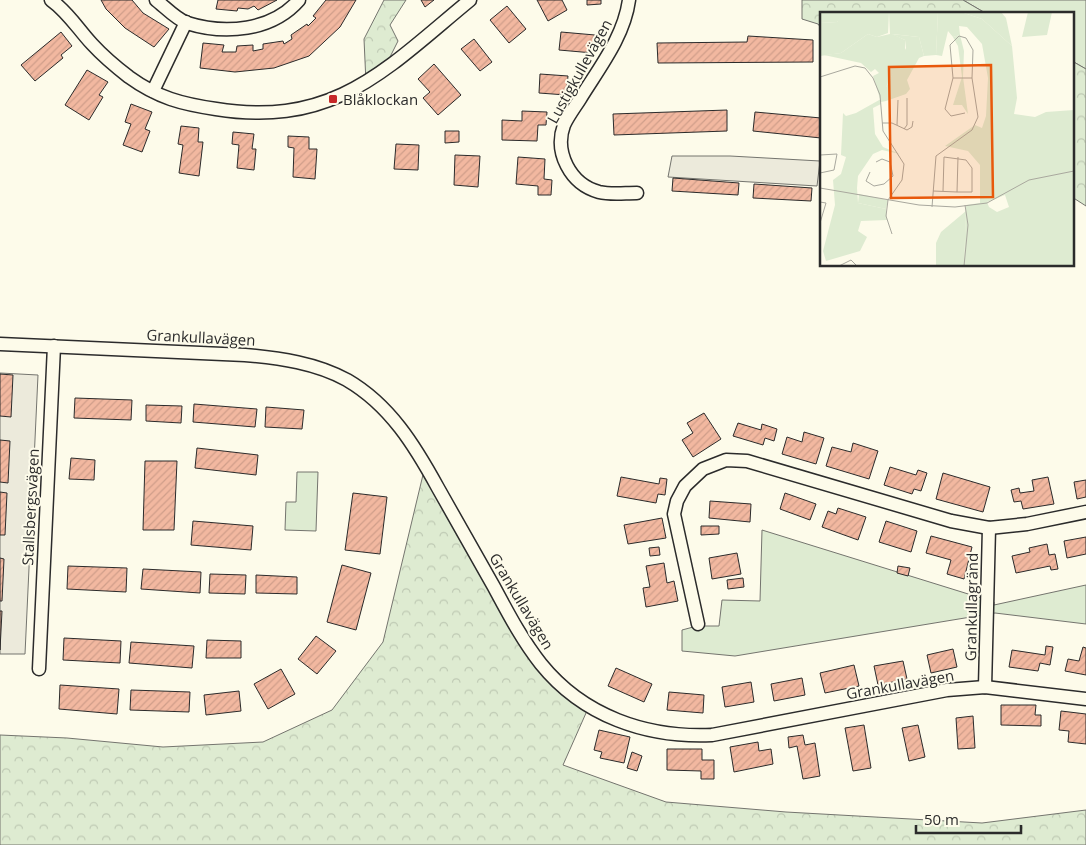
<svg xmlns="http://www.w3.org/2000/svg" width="1086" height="845" viewBox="0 0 1086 845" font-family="'Open Sans',sans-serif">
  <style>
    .green { fill: #deebd1; stroke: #74746e }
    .forest { fill: url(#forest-crowns); stroke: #74746e }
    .parking { fill: #eceadb; stroke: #74746e }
    .building { fill: url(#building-hatch); stroke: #2b2b2b }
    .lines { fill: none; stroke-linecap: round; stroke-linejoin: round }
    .street-casing { stroke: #2b2b2b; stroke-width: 15 }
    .street { stroke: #fdfbea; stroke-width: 12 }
    .poi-dot { fill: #c62828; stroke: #fdfbea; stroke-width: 2 }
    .labels { text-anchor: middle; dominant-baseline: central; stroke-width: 4; stroke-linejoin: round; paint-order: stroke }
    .street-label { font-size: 15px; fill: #2b2b2b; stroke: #fdfbea }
    .poi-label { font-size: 15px; fill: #2b2b2b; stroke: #fdfbea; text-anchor: start }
    .inset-road { fill: none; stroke: #a9a89e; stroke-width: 1 }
    .view { fill: #e8590c; fill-opacity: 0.15; stroke: #e8590c; stroke-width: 2.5 }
    .inset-edge { fill: none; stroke: #2b2b2b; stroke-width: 2.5 }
  </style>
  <defs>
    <pattern id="forest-crowns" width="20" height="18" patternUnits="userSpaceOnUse" patternTransform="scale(1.25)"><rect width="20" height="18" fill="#deebd1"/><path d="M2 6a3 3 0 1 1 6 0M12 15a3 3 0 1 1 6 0" fill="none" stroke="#bfcab4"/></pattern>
    <pattern id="building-hatch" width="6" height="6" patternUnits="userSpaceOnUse" patternTransform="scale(1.25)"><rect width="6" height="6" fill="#f2b8a0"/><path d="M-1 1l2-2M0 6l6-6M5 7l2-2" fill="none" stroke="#d09e8a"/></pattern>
  </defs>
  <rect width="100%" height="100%" fill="#fdfbea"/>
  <!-- green -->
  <g class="green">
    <polygon points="963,0 1086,0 1086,69 1072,61 1072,14 987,14"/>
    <polygon points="297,472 318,472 316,531 285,530 286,502 296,502"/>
    <polygon points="762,530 994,602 994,605 1086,585 1086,624 995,613 735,656 682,651 682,630 697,626 719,626 722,600 760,601"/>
  </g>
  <!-- forest -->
  <g class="forest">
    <polygon points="384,0 406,0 390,25 398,41 384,69 366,83 364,39"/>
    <polygon points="802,0 963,0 987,14 821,14 821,28 818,24 802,19"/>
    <polygon points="1072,61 1086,69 1086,206 1072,197"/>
    <polygon points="427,458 479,556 544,659 590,704 563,765 666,802 786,812 982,823 1086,810 1086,845 0,845 0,735 67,738 163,747 263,742 332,710 383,642"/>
  </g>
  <!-- parking -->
  <g class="parking">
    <polygon points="672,156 730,156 820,161 817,186 668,177"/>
    <polygon points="0,373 38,375 25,654 0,654"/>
  </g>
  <!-- building -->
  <g class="building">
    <polygon points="101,0 132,0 143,13 169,29 154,47 125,28 106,9"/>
    <polygon points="218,0 277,0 258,10 254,6 248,9 238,8 237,11 216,9"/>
    <polygon points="326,0 356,0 340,27 309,56 274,68 235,72 200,68 203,43 224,45 222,52 236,52 237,46 253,45 253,51 263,49 263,44 283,41 284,44 292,39 291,35 307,24 308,26 316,18 313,16"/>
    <polygon points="421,0 434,0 425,7"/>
    <polygon points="537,0 562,0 567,10 548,21"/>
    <polygon points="587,0 601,0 601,4 587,5"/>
    <polygon points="507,6 526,29 509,43 490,20"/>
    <polygon points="61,32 72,46 61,55 63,58 35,81 21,65"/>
    <polygon points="561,32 595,35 593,53 559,50"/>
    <polygon points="748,36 813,40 813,62 658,63 657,43 747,42"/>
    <polygon points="474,39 492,62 480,71 461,49"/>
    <polygon points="434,64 461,95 438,115 423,98 430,92 418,79"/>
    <polygon points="87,70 108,82 99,95 103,97 89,120 65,105"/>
    <polygon points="540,74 568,76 566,95 539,93"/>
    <polygon points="131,104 152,112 145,129 150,131 142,152 123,145 131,124 125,122"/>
    <polygon points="727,110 727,131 614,135 613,114"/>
    <polygon points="522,111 547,112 546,125 538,125 537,141 502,140 502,120 522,121"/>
    <polygon points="755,112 821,118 821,138 753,131"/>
    <polygon points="181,126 199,128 198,142 203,142 199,176 179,173 183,145 178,144"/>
    <polygon points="445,131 459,131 459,142 445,143"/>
    <polygon points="233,132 254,134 252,149 256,149 254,170 237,168 239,145 232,144"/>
    <polygon points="288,136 309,137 309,149 317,149 315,179 293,177 294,148 288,147"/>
    <polygon points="396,144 419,145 418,170 394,169"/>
    <polygon points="455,155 480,156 478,187 454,185"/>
    <polygon points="518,157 545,159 544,179 552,180 551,195 538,195 538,186 516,184"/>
    <polygon points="673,178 739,183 738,195 672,191"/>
    <polygon points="754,184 812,188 811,201 753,198"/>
    <polygon points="0,374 13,375 11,417 0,416"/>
    <polygon points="75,398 132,400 131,420 74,418"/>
    <polygon points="194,404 257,409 255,427 193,422"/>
    <polygon points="146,405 182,406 181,423 146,421"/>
    <polygon points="266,407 304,410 302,429 265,427"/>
    <polygon points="704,413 721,439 693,457 682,440 693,433 687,423"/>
    <polygon points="738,423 761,430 762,424 777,429 774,441 765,438 763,445 733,436"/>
    <polygon points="804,432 824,438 816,464 782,454 787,437 802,442"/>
    <polygon points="0,440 10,441 8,483 0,482"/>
    <polygon points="853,443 878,451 869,479 826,466 832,447 851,452"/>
    <polygon points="197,448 258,455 256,475 195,468"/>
    <polygon points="71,458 95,460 94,480 69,479"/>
    <polygon points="145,461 177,461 174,530 143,530"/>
    <polygon points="890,467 916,475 918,470 927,473 921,491 914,489 912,494 884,485"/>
    <polygon points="943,473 990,487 983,512 936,499"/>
    <polygon points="621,477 659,484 660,478 667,479 665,495 658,494 656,503 617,496"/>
    <polygon points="1048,477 1054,504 1023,509 1021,501 1014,502 1011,490 1019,488 1020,493 1034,491 1032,480"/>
    <polygon points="1086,480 1086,497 1077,499 1074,482"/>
    <polygon points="0,492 7,493 5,535 0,535"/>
    <polygon points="353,493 387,497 380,554 345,550"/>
    <polygon points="785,493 816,504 810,520 780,509"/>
    <polygon points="710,501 751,504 750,522 709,518"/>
    <polygon points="838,508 866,517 858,540 822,527 828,511 836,514"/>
    <polygon points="662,518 666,538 628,544 624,525"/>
    <polygon points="193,521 253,526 251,550 191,545"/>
    <polygon points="886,521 917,531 911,552 879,542"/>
    <polygon points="701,526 719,526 719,534 701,535"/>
    <polygon points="931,536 972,547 964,579 947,574 951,560 926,553"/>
    <polygon points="1086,537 1086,554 1067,558 1064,541"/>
    <polygon points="1047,544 1049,555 1055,554 1058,569 1051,570 1050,566 1016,573 1012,556 1030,552 1029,548"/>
    <polygon points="659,547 660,555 650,556 649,548"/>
    <polygon points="737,553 741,574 712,579 709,558"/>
    <polygon points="0,558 4,559 2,601 0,601"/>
    <polygon points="664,563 667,583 674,581 678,601 646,607 643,588 650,587 646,566"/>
    <polygon points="342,565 371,573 356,630 327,622"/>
    <polygon points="68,566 127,568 126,592 67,589"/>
    <polygon points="898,566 910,568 908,576 897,573"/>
    <polygon points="143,569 201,572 200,593 141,589"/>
    <polygon points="210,574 246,575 245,594 209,593"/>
    <polygon points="256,575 297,577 297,594 256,593"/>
    <polygon points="743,578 744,587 728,589 727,580"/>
    <polygon points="0,611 2,611 0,650"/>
    <polygon points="316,636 336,651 317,674 298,659"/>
    <polygon points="64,638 121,641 120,663 63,660"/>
    <polygon points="207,640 241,641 241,658 206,658"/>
    <polygon points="131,642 194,646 192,668 129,663"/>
    <polygon points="1046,646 1053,647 1050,665 1040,663 1038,671 1009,667 1012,650 1045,655"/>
    <polygon points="1083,647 1086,648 1086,675 1065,671 1068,659 1079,661"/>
    <polygon points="953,649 957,667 931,673 927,655"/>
    <polygon points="903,661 907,679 878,685 874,666"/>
    <polygon points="854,665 859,686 825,693 820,673"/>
    <polygon points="616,668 652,684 644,702 608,686"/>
    <polygon points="281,669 295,694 268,709 254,684"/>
    <polygon points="802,678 805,695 774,701 771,684"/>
    <polygon points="751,682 754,702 725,707 722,687"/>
    <polygon points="60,685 119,689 117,714 59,709"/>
    <polygon points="131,690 190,692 189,712 130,710"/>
    <polygon points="239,691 241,711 206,715 204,695"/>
    <polygon points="669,692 704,695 703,713 667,710"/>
    <polygon points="1001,705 1036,705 1035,715 1041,715 1041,726 1001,725"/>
    <polygon points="1061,711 1086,714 1086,744 1068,742 1069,731 1059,730"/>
    <polygon points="973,716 975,748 958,749 956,718"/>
    <polygon points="864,725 871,768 853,771 845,728"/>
    <polygon points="918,725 925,757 909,761 902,728"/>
    <polygon points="599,730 630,737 624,763 600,758 602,752 594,750"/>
    <polygon points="803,735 805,745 815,743 820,776 803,779 797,746 789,748 788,737"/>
    <polygon points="758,742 759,751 771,749 773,764 734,772 730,747"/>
    <polygon points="667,749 702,749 702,760 714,760 714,779 701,779 701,771 667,770"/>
    <polygon points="632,752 642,756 637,771 627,768"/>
  </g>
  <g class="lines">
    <!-- street casing -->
    <g class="street-casing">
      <g id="street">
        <path d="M51,0C68,12 78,29 92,44C103,56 116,67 129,77C158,98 182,104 216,109C335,128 386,69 470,0"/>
        <path d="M156,0C165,7 176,19 187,23C225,35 272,31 299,0"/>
        <path d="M629,0C624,37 599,68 580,99C575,107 568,116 564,125C554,152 570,184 599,192C611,195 624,193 637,193"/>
        <polyline points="153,91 186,22"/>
        <path d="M0,344L245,355C280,358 316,363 347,380C390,405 415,446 438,488C457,521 475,554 494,587C508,613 522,640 541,664C583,716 646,738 712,735L947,690L985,687L1086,699"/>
        <polyline points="698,624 674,514 677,501 685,486 703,469 726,460 747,461 951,521 989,528 1027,524 1086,512"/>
        <polyline points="39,669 54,346"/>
        <polyline points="985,687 989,528"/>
      </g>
    </g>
    <!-- street -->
    <use href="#street" class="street"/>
  </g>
  <!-- markers -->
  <rect class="poi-dot" x="328" y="94" width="10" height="10" rx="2.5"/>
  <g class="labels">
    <!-- street labels -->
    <g class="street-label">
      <text transform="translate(579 71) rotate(-61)">Lustigkullevägen</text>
      <text transform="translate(201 337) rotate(3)">Grankullavägen</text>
      <text transform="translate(30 507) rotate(-87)">Stallsbergsvägen</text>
      <text transform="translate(522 601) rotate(59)">Grankullavägen</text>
      <text transform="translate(971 607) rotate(-89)">Grankullagränd</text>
      <text transform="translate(900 684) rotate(-10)">Grankullavägen</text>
    </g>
    <!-- poi labels -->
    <g class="poi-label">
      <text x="343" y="99">Blåklockan</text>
    </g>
  </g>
  <!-- overview -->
  <g transform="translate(820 12)">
    <rect width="254" height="254" fill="#fdfbea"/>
    <path d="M0,0H23L24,1L17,10L0,11ZM69,0H118L116,43L104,44L99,25L72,22L85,28V40L66,75V89L61,90L53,64L59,61L55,57L51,60L41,51L4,43L21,41L48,22L57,25L70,22ZM141,0H181L186,6L192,34L162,7ZM140,23L144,39L143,65L148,102L142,93H133L142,65L138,34L133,25ZM39,182L68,188L66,197L38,191ZM146,199L144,254H116V231L121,220Z" fill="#deebd1"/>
    <path d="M23,0H69L68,21L57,25L48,22L21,41L0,44V11L17,10ZM118,0H141L162,7L192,34L197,86L194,102L215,105L226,100L254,98V254H144L146,193L160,191V153L148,139L125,134L155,113L162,116L166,104L168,66L162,32L147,15L139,14L140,23L133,25L128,19L122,44L116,43ZM185,183L189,195L177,200L169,195L167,190ZM208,0H232L227,23L202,25ZM71,22L99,25L104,44L99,46L87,68L90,77L86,82L66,89V75L86,36L85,28ZM61,87V92L53,96L55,122L63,135L80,142L62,138L53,142L38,164L37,176L38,191L66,197L67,208L41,209L38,219L47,225L40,239L6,249L3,239L15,193L13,168L21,162L26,145L21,143L23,101L26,104L36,101Z" fill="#deebd1" fill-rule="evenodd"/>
    <path class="inset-road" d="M0,65L35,54L45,56L53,66L60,83L63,119L84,152L82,168L68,188L66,204L72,222M133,66H152M62,111H72L87,118L92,115L93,109M77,113L78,88M84,117L87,113V86M0,143L17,142L14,158L0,161M50,160L46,169L54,174L64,172L73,164L70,150L62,147L56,150M0,176L99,193L135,195L167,191L209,168L254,159M113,179L137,180H152V156L146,148L124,145L123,179M137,180L138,145M0,190L6,191L0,211M112,195L116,144L152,118L158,105L152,66L153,38L146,26L139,24L130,33L133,66L125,97L131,104L145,101M19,254L31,248L37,254M144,254L148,213L145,193"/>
    <path class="view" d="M171,53L173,185L71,186L69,55Z"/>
    <rect width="254" height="254" class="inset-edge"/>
  </g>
  <!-- scale -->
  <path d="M916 825v8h105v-8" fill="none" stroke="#2b2b2b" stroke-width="2.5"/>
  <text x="924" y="825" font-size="15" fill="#2b2b2b" stroke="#fdfbea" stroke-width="4" paint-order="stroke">50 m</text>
</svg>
